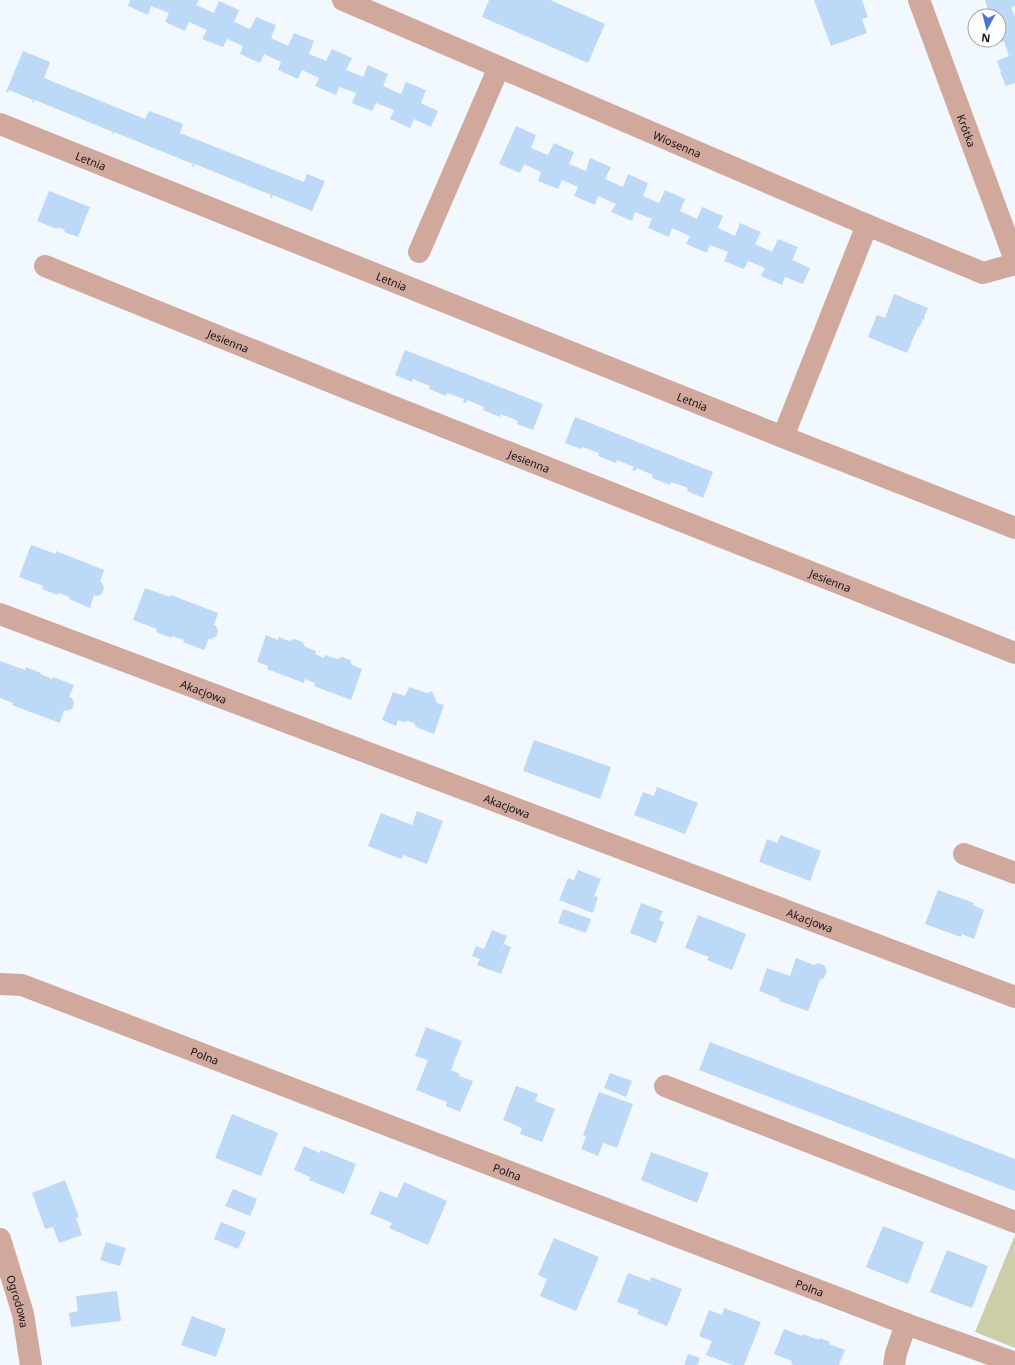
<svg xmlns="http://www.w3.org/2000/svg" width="1015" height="1365" viewBox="0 0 1015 1365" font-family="'Noto Sans',sans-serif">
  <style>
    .green { fill: #cccea8 }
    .building { fill: #bdd9f8 }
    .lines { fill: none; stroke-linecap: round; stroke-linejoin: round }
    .minor { stroke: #d0a89c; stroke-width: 22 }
    .labels { text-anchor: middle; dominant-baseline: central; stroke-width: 4; stroke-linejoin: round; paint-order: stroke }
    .street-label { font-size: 11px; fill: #141618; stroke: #fff }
  </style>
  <rect width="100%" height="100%" fill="#f2f8ff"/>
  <!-- green -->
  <polygon class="green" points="1015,1235 1015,1348 975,1332"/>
  <!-- building -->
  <g class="building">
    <polygon points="130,0 199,0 196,5 214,13 219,1 239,10 234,22 250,29 256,17 276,25 271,38 288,46 294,33 314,41 309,54 326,61 332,49 352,58 346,70 363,77 368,65 388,74 383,86 401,94 406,82 426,90 421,103 438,111 431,127 414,119 410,128 390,119 394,110 376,103 372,111 352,103 356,93 339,87 336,95 315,86 319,78 302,70 298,79 278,70 281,62 264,54 260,63 240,54 243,46 227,39 223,47 202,39 207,30 189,22 185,31 165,22 169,13 151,6 148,15 128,6"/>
    <polygon points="489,0 550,0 605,24 588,63 482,17"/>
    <polygon points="814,0 862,0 868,17 862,19 867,33 831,46"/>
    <polygon points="987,0 1015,0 1015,6 1011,7 1015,17 1015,83 1006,86 1000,72 1001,72 997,61 1009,56 1004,41 1000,42 999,40 999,16 990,16 985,1"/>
    <polygon points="23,51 50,62 44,78 145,119 149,111 166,117 183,124 180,133 304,182 307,174 325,181 312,211 273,195 272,198 270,197 271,195 195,164 194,167 192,166 193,164 114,132 113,135 112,134 113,132 35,100 33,103 32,103 33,100 9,90 8,93 6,92"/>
    <polygon points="516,126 536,135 531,148 548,155 554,143 574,152 569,164 586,171 590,158 611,167 605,179 623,187 628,174 648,183 643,196 659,203 665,190 685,199 680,211 697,219 702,207 723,216 718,228 735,236 740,223 761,232 755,244 772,252 778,239 798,247 792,260 810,268 803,284 785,277 782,285 761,276 765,268 748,261 744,269 724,261 728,252 710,245 707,253 686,244 690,236 672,228 669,237 648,228 652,219 635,212 632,221 611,212 616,204 598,196 595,205 574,196 578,187 562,180 558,189 538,181 541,172 524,164 520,173 499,164"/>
    <polygon points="49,191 90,207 78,237 64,232 65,230 57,227 57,229 37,221"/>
    <polygon points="894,294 928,308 924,317 925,317 924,320 923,319 919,328 918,327 907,353 868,337 877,315 885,318"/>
    <polygon points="405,350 543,404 533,430 517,424 518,421 501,414 500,417 483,410 484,407 467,400 466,403 463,402 464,399 447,393 446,396 429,389 430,386 413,379 412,382 395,375"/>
    <polygon points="575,417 713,472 703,498 687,491 688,488 671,482 670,485 652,478 653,475 637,468 635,471 632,470 634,467 617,460 616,463 598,456 599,453 582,447 581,449 565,443"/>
    <polygon points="31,545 56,554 56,551 104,570 100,582 102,583 104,588 102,594 97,596 94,595 90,608 69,599 70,597 58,593 57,595 42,589 43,586 19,577"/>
    <polygon points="145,588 170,597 171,595 218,613 214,625 216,626 218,631 216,637 211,639 209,638 204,650 183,642 184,640 172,636 171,638 156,632 157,629 133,620"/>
    <polygon points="266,635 278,640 279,637 289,641 294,639 303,642 305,647 316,651 315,654 324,658 325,655 337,659 342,657 350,660 352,665 362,669 351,700 314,686 315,683 305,679 304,683 267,669 268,666 257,662"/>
    <polygon points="0,661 25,670 26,667 41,673 40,674 52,679 53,677 74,685 69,697 72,698 74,703 72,709 66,711 64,710 60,723 12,705 13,703 0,698"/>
    <polygon points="409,687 427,693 432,691 437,703 444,705 434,734 416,727 414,723 408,721 403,722 398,720 396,726 382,720 393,692 405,696"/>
    <polygon points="534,740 611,767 600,799 523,771"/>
    <polygon points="657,787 698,803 685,834 634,815 643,792 654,796"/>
    <polygon points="417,811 443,821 427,864 403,855 401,859 368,846 381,813 412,825"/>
    <polygon points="781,835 821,851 810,881 759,862 767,839 777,843"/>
    <polygon points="578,870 601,879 594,896 598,897 593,913 559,900 568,878 574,880"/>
    <polygon points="938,890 974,903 973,905 984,910 974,939 962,934 961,937 925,924"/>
    <polygon points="641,903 663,911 659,920 664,922 656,943 630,933"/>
    <polygon points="563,909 591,919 586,933 558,923"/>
    <polygon points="698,915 746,934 732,970 707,960 709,957 685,948"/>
    <polygon points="492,930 507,936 499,955 504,944 511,947 501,974 477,965 480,959 472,956 476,946 484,949"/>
    <polygon points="796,958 814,965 818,963 824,965 827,971 824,978 820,980 808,1011 779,1001 780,999 759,991 767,968 790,976"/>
    <polygon points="426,1027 462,1041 451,1070 460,1074 459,1076 473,1081 460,1112 446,1106 447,1102 416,1090 428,1060 415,1056"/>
    <polygon points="710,1042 1015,1159 1015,1191 699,1070"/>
    <polygon points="610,1073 632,1081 626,1097 604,1088"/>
    <polygon points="516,1086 538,1094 535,1101 555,1109 542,1142 520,1134 522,1128 503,1120"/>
    <polygon points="599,1092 633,1104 617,1148 603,1143 598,1156 581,1149 586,1137 583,1135"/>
    <polygon points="232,1114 278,1133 261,1176 215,1158"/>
    <polygon points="304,1146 320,1153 321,1150 356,1164 344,1194 309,1180 310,1177 294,1170"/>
    <polygon points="651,1152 709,1173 697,1203 641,1180"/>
    <polygon points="65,1180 79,1217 76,1218 82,1235 59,1243 53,1227 45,1229 32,1193"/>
    <polygon points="404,1182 447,1201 428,1245 389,1228 392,1223 370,1214 380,1191 397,1198"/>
    <polygon points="233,1189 257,1199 250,1216 225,1206"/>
    <polygon points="221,1222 246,1232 238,1249 214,1239"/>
    <polygon points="883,1226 924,1242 908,1284 866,1267"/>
    <polygon points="554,1238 599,1257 576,1311 540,1296 547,1279 538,1275"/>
    <polygon points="106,1242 126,1248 120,1266 100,1260"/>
    <polygon points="947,1250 988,1266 972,1308 930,1292"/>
    <polygon points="628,1273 650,1281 651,1277 682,1289 667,1326 637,1314 639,1310 617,1302"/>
    <polygon points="117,1291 121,1321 71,1327 69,1313 78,1311 76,1296"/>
    <polygon points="724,1308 761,1322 744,1365 733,1365 706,1355 712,1341 699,1336 709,1310 722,1315"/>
    <polygon points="192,1316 226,1329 216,1357 181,1345"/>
    <polygon points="784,1329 802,1336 803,1334 819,1340 820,1338 830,1342 829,1344 845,1350 839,1365 795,1365 791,1364 792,1361 774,1354"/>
    <polygon points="688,1354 700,1358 697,1365 684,1365"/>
  </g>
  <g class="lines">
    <!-- minor -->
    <g class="minor">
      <path id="s1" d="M343,0L867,225L983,273L1015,264"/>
      <path id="s2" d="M919,0L1015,260"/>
      <path id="s3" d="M0,124L783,437L1015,528"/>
      <polyline points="419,252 499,67"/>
      <path id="s4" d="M45,266L351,390L1015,653"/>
      <polyline points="783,437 867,225"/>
      <path id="s5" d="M0,614L1015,997"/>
      <polyline points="964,854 1015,873"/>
      <path id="s6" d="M0,984L22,985L906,1324L1015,1363"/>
      <polyline points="665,1086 1015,1222"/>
      <path id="s7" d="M0,1239L23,1314L31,1365"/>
      <polyline points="894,1365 896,1353 906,1324"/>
    </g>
  </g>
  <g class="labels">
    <!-- street labels -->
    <g class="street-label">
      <text stroke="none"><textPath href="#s2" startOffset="139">Krótka</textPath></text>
      <text stroke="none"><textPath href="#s1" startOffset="364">Wiosenna</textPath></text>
      <text stroke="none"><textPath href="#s3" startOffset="98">Letnia</textPath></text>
      <text stroke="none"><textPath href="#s3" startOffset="422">Letnia</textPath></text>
      <text stroke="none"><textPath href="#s4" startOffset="198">Jesienna</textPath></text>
      <text stroke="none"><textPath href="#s3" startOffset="746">Letnia</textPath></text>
      <text stroke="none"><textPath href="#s4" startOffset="522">Jesienna</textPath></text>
      <text stroke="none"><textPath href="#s4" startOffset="846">Jesienna</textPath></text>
      <text stroke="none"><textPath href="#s5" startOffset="218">Akacjowa</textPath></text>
      <text stroke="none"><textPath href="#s5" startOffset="542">Akacjowa</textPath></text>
      <text stroke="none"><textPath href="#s5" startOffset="866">Akacjowa</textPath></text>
      <text stroke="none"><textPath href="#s6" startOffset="218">Polna</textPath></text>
      <text stroke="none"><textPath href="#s6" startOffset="542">Polna</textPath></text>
      <text stroke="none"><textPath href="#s6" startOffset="866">Polna</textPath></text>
      <text stroke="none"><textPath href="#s7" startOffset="65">Ogrodowa</textPath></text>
    </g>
  </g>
  <!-- north arrow -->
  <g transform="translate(987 28) rotate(187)"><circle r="19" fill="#ffffff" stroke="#a1a2a3"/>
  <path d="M0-3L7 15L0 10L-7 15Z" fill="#4672e4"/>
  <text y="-6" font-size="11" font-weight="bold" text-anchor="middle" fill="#141618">N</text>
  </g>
</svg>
